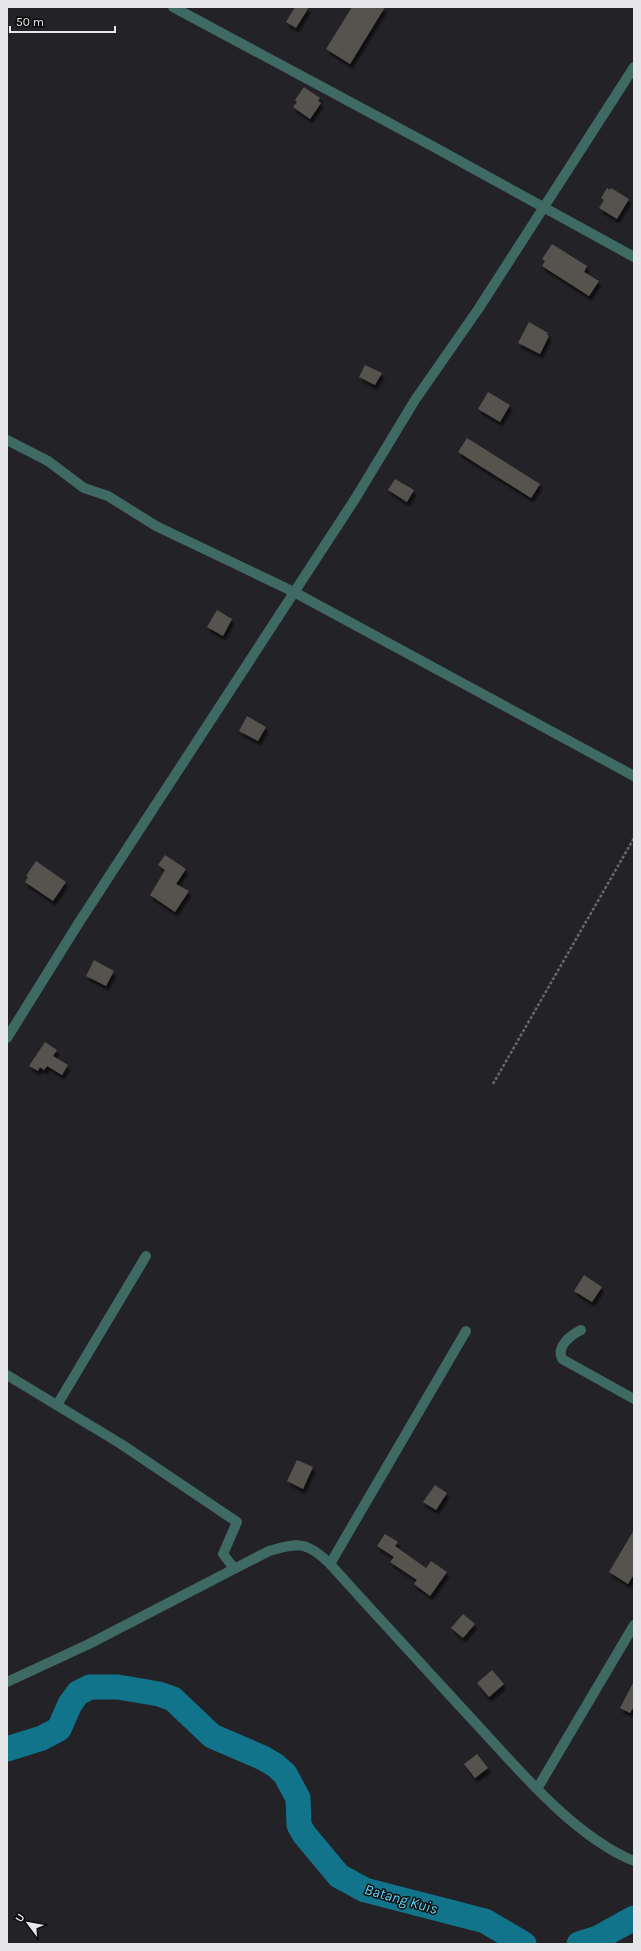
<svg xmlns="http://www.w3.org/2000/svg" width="641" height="1951" viewBox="0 0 641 1951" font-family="Karla,sans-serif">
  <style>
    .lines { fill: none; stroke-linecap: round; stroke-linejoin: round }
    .river { stroke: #11748b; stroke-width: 25 }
    .building { fill: #56524f; filter: url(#shadow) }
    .path { stroke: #68676a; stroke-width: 2.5; stroke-dasharray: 3 2; stroke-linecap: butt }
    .minor { stroke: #3e6a61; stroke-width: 10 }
    .labels { text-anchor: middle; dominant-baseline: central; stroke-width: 3; stroke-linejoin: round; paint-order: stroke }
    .water-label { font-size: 15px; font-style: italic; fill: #63d7f8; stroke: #0c0c0d }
  </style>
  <defs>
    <filter id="shadow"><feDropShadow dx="2.5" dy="4.5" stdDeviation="1" flood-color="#0009"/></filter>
  </defs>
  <rect width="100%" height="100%" fill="#232226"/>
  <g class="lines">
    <!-- river -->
    <g class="river">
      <polyline points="7,1749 42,1738 59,1729 70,1704 78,1693 90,1687 118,1687 159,1694 173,1699 212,1736 263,1758 275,1765 285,1774 298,1798 299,1825 304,1834 339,1876 365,1890 485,1921 524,1944"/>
      <polyline points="579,1944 598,1938 634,1918"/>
    </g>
  </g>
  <!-- building -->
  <g class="building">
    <polygon points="295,7 309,7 296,28 286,22"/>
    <polygon points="352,7 385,7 350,64 326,49"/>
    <polygon points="304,87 320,98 318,101 321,103 310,119 293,107 297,102 295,100"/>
    <polygon points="607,188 610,190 611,188 629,199 617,219 599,208 604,200 601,198"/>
    <polygon points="552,244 587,266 584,272 599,281 589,296 542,266 545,261 542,259"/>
    <polygon points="529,322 548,333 547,335 549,336 540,354 518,343"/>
    <polygon points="365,365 382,373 375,385 359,377"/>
    <polygon points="488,392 510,405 500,422 478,409"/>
    <polygon points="467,438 540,484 531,498 458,452"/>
    <polygon points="395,479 414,490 407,502 388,490"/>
    <polygon points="217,610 232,619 223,636 207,627"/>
    <polygon points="247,716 266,727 258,741 239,731"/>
    <polygon points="165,855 186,869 176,884 189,891 175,912 150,895 165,870 158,865"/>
    <polygon points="36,861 66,882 53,901 25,882 28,877 26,876"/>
    <polygon points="94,960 114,971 106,986 86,976"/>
    <polygon points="45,1042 57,1050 53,1056 68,1065 62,1075 47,1066 44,1070 40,1067 38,1071 29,1066"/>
    <polygon points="584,1275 602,1287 592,1302 574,1291"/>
    <polygon points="297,1460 313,1467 303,1489 287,1481"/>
    <polygon points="435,1485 447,1493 436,1510 423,1502"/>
    <polygon points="634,1530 634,1574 628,1584 609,1572"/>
    <polygon points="385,1534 398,1542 395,1546 426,1568 431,1561 447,1572 430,1596 414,1584 417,1580 390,1562 394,1557 377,1546"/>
    <polygon points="463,1614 475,1624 463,1638 451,1628"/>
    <polygon points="492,1670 504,1684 489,1697 477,1683"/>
    <polygon points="634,1681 634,1706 630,1713 620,1708"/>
    <polygon points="477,1754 488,1768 475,1778 464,1764"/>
  </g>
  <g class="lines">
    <!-- path -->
    <polyline class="path" points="493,1084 634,838"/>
    <!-- minor -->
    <g class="minor">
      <polyline points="173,7 434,147 634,257"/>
      <polyline points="7,440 48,461 84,488 108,496 156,526 294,592 634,776"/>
      <polyline points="7,1038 78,924 355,499 415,400 479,308 634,67"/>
      <path d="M581,1330C571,1335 556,1346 562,1359L634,1399"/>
      <polyline points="7,1375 121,1444 237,1522 223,1554 234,1568"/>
      <polyline points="57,1405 146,1256"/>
      <polyline points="330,1564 466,1331"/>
      <path d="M7,1682L89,1644L269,1551C299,1542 308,1542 330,1564C376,1615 423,1666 469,1716C515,1765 571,1835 634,1861"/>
      <polyline points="537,1789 634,1625"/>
    </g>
  </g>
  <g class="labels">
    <!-- water labels -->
    <g class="water-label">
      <text transform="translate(401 1899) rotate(16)">Batang Kuis</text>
    </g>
  </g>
  <!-- border -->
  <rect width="641" height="1951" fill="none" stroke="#e7e6e9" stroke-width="16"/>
  <!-- north arrow -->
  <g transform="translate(28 1923) rotate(302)" stroke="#0c0c0d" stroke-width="3" paint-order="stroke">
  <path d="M0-3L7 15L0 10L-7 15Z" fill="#e7e6e9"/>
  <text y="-6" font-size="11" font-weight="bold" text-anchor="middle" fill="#e7e6e9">U</text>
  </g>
  <!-- scale -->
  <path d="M10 26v6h105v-6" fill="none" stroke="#e7e6e9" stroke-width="2"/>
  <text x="16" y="26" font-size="12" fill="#e7e6e9" stroke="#0c0c0d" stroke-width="3" paint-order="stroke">50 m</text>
</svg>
